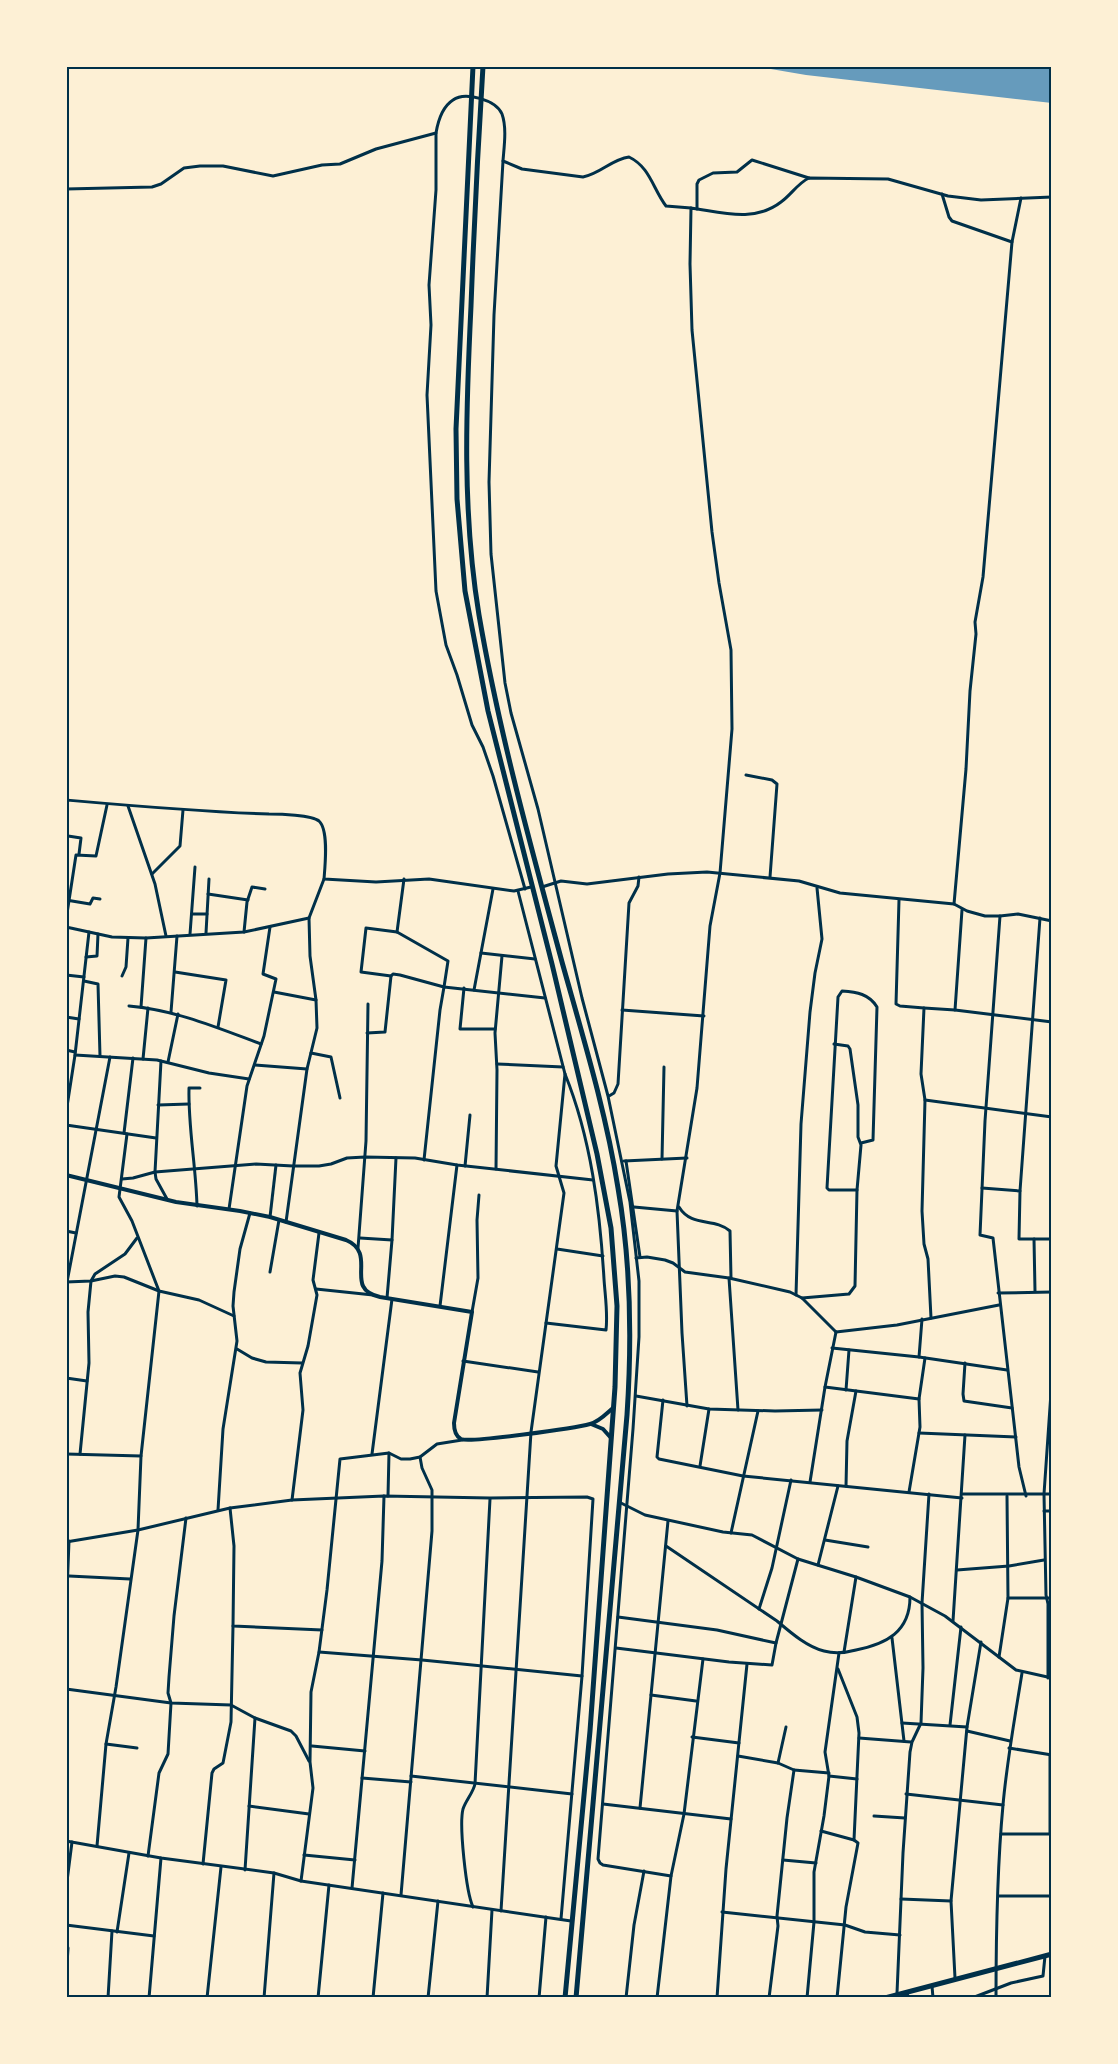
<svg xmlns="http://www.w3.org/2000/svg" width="1118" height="2064" viewBox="0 0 1118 2064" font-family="'Exo 2',sans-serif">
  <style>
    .water { fill: #669bbc }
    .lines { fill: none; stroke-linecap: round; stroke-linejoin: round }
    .minor { stroke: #003049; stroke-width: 3 }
    .tertiary { stroke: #003049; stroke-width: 4 }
    .trunk { stroke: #003049; stroke-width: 5 }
    .neatline { fill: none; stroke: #003049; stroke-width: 2 }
  </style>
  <rect width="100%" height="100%" fill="#fdf0d5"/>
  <!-- water -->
  <polygon class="water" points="753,66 1052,66 1052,103 806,75"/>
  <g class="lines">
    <!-- minor -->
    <g class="minor">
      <polyline points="436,133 436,190 429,285 431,325 427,395 436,591 446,645 457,675 472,725 483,747 493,776 525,889"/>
      <polyline points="503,161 494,315 489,482 491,554 505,683 511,713 538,809 582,998 608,1096 630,1202 639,1281 639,1337 633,1429 598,1859 600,1863 603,1865 671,1876"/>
      <path d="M66,189L152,187L161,184L184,168L200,166H223L273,176L322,165L340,164L376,149L436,133C438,121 442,107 453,100C465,91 496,100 502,114C507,128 504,147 503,161L522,169L583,177C600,174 612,159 629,157C650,167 653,189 666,206L691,208"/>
      <polyline points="942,194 949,217 952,221 1012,242"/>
      <polyline points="697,209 697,184 699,180 713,173 737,172 752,160 809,178"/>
      <polyline points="746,775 772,780 777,784 770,877"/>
      <path d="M66,800C134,806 201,812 269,814C279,814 312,815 319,821C329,830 325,866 324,879L376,882L429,879L514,891L531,887"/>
      <polyline points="128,806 155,884 166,936"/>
      <polyline points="68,836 81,838 79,854"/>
      <polyline points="152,874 180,846 183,810"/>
      <polyline points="542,887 561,881 587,884 668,874 707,872 799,881 840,893 954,904 967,911 985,916 1000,916 1018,914 1052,921"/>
      <path d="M518,891L565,1074C591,1138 600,1211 604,1279C605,1295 608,1313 606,1330L546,1323"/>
      <polyline points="208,894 248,900"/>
      <polyline points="66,900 90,904 93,898 100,899"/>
      <polyline points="899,900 896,1004 900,1006 924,1008 921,1074 925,1100 922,1211 924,1244 928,1259 931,1318"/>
      <polyline points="954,904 966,769 970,691 976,634 975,622 983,577 1012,242 1021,198"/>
      <polyline points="192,914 207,914"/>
      <polyline points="1000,916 985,1121 980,1235 993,1238 1019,1467 1026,1496"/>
      <polyline points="66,920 76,855 96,856 107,805"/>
      <polyline points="66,927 112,937 146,938 244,932 309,918"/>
      <polyline points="244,932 247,902 252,887 265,889"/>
      <polyline points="397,932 404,879"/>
      <polyline points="206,933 209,879"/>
      <polyline points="190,934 195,867"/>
      <polyline points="481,953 535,959"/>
      <polyline points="86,957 97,956 98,934"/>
      <polyline points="175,972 226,980 218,1027"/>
      <polyline points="66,975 84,977"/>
      <polyline points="122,976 126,967 128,938"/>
      <polyline points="84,981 98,984 100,1056"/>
      <polyline points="464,988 460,1029 495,1029"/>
      <polyline points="474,990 493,889"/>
      <polyline points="274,992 316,1000"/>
      <path d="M129,1006C176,1010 218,1028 261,1044"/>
      <polyline points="141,1007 146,938"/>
      <polyline points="924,1008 955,1010 1052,1022"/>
      <polyline points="622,1010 704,1016"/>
      <polyline points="955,1010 962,910"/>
      <polyline points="171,1012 177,936"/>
      <polyline points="66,1017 79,1019"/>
      <polyline points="367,1033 385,1032 391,976"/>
      <polyline points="66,1050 75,1052"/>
      <polyline points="311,1053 331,1057 340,1098"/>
      <polyline points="75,1055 157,1060 209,1073 249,1079"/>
      <polyline points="143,1059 148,1008"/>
      <polyline points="161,1061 155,1172 156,1179 167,1199"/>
      <polyline points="168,1062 178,1014"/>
      <polyline points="497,1064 563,1067"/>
      <polyline points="255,1065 307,1069"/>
      <polyline points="609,1096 614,1093 618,1084 629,903 638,886 639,877"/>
      <polyline points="925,1100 1052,1117"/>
      <polyline points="158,1105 189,1104"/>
      <polyline points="66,1113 75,1055 89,932"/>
      <polyline points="66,1125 156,1138"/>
      <polyline points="124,1133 133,1058"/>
      <polyline points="662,1159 664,1067"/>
      <polyline points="424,1160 440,1010 444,987 400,975 393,974 391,976 361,972 366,928 397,932 448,961 444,987 545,998"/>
      <polyline points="624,1161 687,1158"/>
      <polyline points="626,1161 640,1257"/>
      <polyline points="465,1166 470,1115"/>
      <polyline points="496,1169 497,1070 495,1033 502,956"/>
      <polyline points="122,1179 133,1178 155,1172 256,1164 293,1166 319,1166 331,1164 347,1158 365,1157 415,1158 457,1165 593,1180"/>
      <polyline points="982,1188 1020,1191 1019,1239 1052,1239"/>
      <path d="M857,1190H829L827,1188L838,997L842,991C857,992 869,994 877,1007L873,1140L861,1143"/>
      <polyline points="1020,1191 1040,918"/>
      <path d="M197,1206C196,1166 188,1127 189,1088H200"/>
      <polyline points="634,1207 677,1211"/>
      <path d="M679,1207C692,1228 714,1217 730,1231L731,1278"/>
      <polyline points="229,1209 247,1086 264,1036 276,979 263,974 270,927"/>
      <polyline points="270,1217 276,1165"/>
      <polyline points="286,1222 307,1069 317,1028 316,1000 310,956 309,918 324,879"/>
      <polyline points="66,1231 76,1233"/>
      <polyline points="360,1238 392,1240 396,1158"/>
      <polyline points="1034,1239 1035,1291"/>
      <polyline points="358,1248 366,1141 368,1004"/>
      <polyline points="557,1249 603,1256"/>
      <polyline points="636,1258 647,1257 665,1260 673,1263 685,1272 729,1278 790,1292 802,1298 836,1332"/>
      <polyline points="270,1272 279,1220"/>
      <polyline points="729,1278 738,1410"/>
      <polyline points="66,1282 91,1281 115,1276 124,1277 159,1291 199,1300 234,1316"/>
      <polyline points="67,1282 110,1057"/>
      <polyline points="316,1289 373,1295"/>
      <polyline points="998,1293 1052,1292"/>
      <polyline points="796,1295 801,1124 810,1012 815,973 822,939 817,888"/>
      <polyline points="387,1298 392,1240"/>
      <polyline points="802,1298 849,1294 855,1286 857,1190 861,1145 858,1137 858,1105 850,1049 848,1046 834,1044"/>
      <polyline points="440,1306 457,1165"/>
      <polyline points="472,1312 478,1278 477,1220 479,1195"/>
      <polyline points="922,1319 919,1357 1007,1370"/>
      <polyline points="836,1332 897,1325 999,1305"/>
      <polyline points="832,1348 919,1357"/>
      <polyline points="237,1349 252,1358 266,1362 302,1363"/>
      <polyline points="463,1361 538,1372"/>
      <polyline points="965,1363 963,1394 964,1401 1012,1408"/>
      <polyline points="66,1378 87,1381"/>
      <polyline points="825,1387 919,1399 925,1358"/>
      <polyline points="846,1390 849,1350"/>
      <polyline points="636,1396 709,1409 775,1411 822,1410"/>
      <polyline points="663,1400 657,1457 659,1459 743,1476 962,1498"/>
      <path d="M687,1406L682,1333L677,1211L697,1088L710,926L720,873L732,729L731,650L719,583L712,532L692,330L690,264L691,208C721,212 754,223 781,202C791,195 798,183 809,178L888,179L948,196L981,200L1052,197"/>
      <polyline points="919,1433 1016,1437"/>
      <polyline points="66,1454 141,1456"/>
      <polyline points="80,1454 89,1363 88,1312 91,1281 95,1274 125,1254 137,1238"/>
      <polyline points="372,1454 392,1299"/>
      <polyline points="700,1466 709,1409"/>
      <polyline points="810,1482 825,1387 836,1332"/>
      <polyline points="846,1486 847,1441 856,1391"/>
      <polyline points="909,1492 920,1427 919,1399"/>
      <polyline points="962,1494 1052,1494"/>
      <polyline points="388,1496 389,1453"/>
      <polyline points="292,1500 303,1410 300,1373 308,1346 317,1295 313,1280 319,1233"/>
      <polyline points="619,1502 645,1515 723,1532 752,1535 798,1559 856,1577 910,1597 945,1616 1016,1670 1052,1678"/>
      <polyline points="230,1508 234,1546 233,1626 322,1630"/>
      <polyline points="218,1510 223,1429 237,1341 233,1306 234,1292 240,1249 250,1213"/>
      <polyline points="1044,1511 1052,1511"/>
      <polyline points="731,1533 758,1411"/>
      <polyline points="825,1540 868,1547"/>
      <polyline points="66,1542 138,1530 230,1508 292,1500 384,1496 490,1498 587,1497 593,1499 582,1676 561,1919"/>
      <path d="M666,1546L777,1621C790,1632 807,1647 824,1651C835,1654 845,1653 856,1650C886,1644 910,1632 910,1597"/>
      <polyline points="818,1565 838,1486"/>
      <polyline points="957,1570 1009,1566 1044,1560"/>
      <polyline points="69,1576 130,1579"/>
      <polyline points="1008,1598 1052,1598"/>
      <polyline points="759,1609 772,1568 791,1480"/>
      <polyline points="66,1617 69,1541"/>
      <polyline points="618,1617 717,1630 776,1643"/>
      <polyline points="953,1621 965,1435"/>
      <polyline points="892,1638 904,1741"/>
      <polyline points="616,1648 729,1662 772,1665 776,1643 798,1559"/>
      <polyline points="319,1652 422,1660 582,1676"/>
      <polyline points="844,1652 856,1577"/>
      <polyline points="999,1657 1008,1598 1007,1496"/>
      <polyline points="1048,1678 1048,1604 1046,1595 1044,1494 1052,1378"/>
      <polyline points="66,1689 171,1703 231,1705 255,1718 291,1731 296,1736 309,1761"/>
      <polyline points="651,1695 696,1701"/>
      <polyline points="902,1723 967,1727"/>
      <polyline points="950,1725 961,1627"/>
      <polyline points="967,1731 1010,1741"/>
      <polyline points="692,1737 739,1743"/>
      <polyline points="859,1738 911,1742"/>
      <polyline points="106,1744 137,1748"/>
      <polyline points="312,1746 365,1751"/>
      <polyline points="1009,1748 1052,1755"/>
      <polyline points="1050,1754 1050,1834"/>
      <polyline points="738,1756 778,1763 794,1770 829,1773"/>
      <polyline points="778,1763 786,1727"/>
      <polyline points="411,1776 572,1794"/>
      <polyline points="829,1776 857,1779"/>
      <polyline points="362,1778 411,1782"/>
      <polyline points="906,1794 1003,1805"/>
      <polyline points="603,1804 731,1819"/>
      <polyline points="249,1806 309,1814"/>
      <polyline points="640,1808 668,1521"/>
      <polyline points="874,1816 905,1818"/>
      <polyline points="821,1831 854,1840"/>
      <polyline points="1001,1834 1052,1834"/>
      <polyline points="66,1841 161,1858 274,1873 301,1881 571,1921"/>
      <polyline points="97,1846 106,1744 116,1687 138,1530 141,1456 159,1291 132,1221 119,1197 127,1134"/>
      <polyline points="304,1855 355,1860"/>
      <polyline points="148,1856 159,1773 168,1754 171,1703 168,1693 169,1677 174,1616 186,1518"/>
      <polyline points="783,1860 816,1863"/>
      <polyline points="203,1864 212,1773 214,1769 223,1763 231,1722 233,1626"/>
      <polyline points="245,1870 255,1718"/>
      <polyline points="301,1881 313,1788 310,1762 311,1692 319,1652 327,1590 340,1459 389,1453 401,1459 410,1459 420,1457 437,1444 462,1440"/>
      <polyline points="352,1888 382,1561 384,1496"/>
      <polyline points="66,1889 72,1842"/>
      <polyline points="401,1895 432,1531 432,1490 422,1468 420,1457"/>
      <polyline points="999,1896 1052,1896"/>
      <polyline points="901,1899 951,1901"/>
      <path d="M473,1907C466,1892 459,1825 463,1809C466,1800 473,1793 475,1784L490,1499"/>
      <polyline points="501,1911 531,1432 564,1193 556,1166 565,1074"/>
      <polyline points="722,1912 845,1925 865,1932 900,1935"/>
      <polyline points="66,1925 154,1936"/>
      <polyline points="117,1932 129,1853"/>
      <polyline points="955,1978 951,1901 967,1727 981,1642"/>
      <polyline points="66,1981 68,1948 66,1943"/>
      <polyline points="932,1986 933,1998"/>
      <polyline points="907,1992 908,1998"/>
      <polyline points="897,1993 903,1853 910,1752 912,1742 921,1723 923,1668 922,1603 929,1494"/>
      <polyline points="108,1998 112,1931"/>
      <polyline points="149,1998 161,1858"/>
      <polyline points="207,1998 221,1867"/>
      <polyline points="264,1998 274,1873"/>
      <polyline points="318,1998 329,1885"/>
      <polyline points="373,1998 383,1893"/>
      <polyline points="428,1998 438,1901"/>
      <polyline points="487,1998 492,1910"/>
      <polyline points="539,1998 546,1917"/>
      <polyline points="626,1998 634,1925 644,1871"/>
      <polyline points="657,1998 671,1876 684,1814 703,1659"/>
      <polyline points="717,1998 726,1869 747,1664"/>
      <polyline points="769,1998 778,1926 777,1916 787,1818 794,1770"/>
      <polyline points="807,1998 814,1922 814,1872 824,1816 829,1776 825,1752 839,1653"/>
      <polyline points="837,1998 846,1907 858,1843 854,1840 859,1733 857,1717 838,1669"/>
      <polyline points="972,1998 1011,1983 1043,1976 1045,1956"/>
      <path d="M996,1998C996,1934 997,1869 1003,1805C1007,1760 1015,1717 1022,1673"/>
    </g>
    <!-- tertiary -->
    <g class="tertiary">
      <path d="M66,1175L176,1202L240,1211L270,1217L346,1240C379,1254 342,1289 380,1297L472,1312L454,1423C454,1430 455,1436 461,1439C470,1443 576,1428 590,1424C599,1422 606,1414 613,1408"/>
      <polyline points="591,1424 603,1429 611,1438"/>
    </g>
    <!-- trunk -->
    <g class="trunk">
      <polyline points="473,66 456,429 457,499 465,591 488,711 552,964 597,1154 611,1228 617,1306 615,1387 590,1731 565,1998"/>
      <path d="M483,66C478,146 474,226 471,306C466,409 462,512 479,615C499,732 531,847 562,962C583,1037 606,1112 618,1188C631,1263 632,1340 627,1415L576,1998"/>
      <polyline points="885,1998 1052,1954"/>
    </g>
  </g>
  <!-- border -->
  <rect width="1118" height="2064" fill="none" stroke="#fdf0d5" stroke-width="135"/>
  <rect x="68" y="68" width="982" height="1928" class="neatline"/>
</svg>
